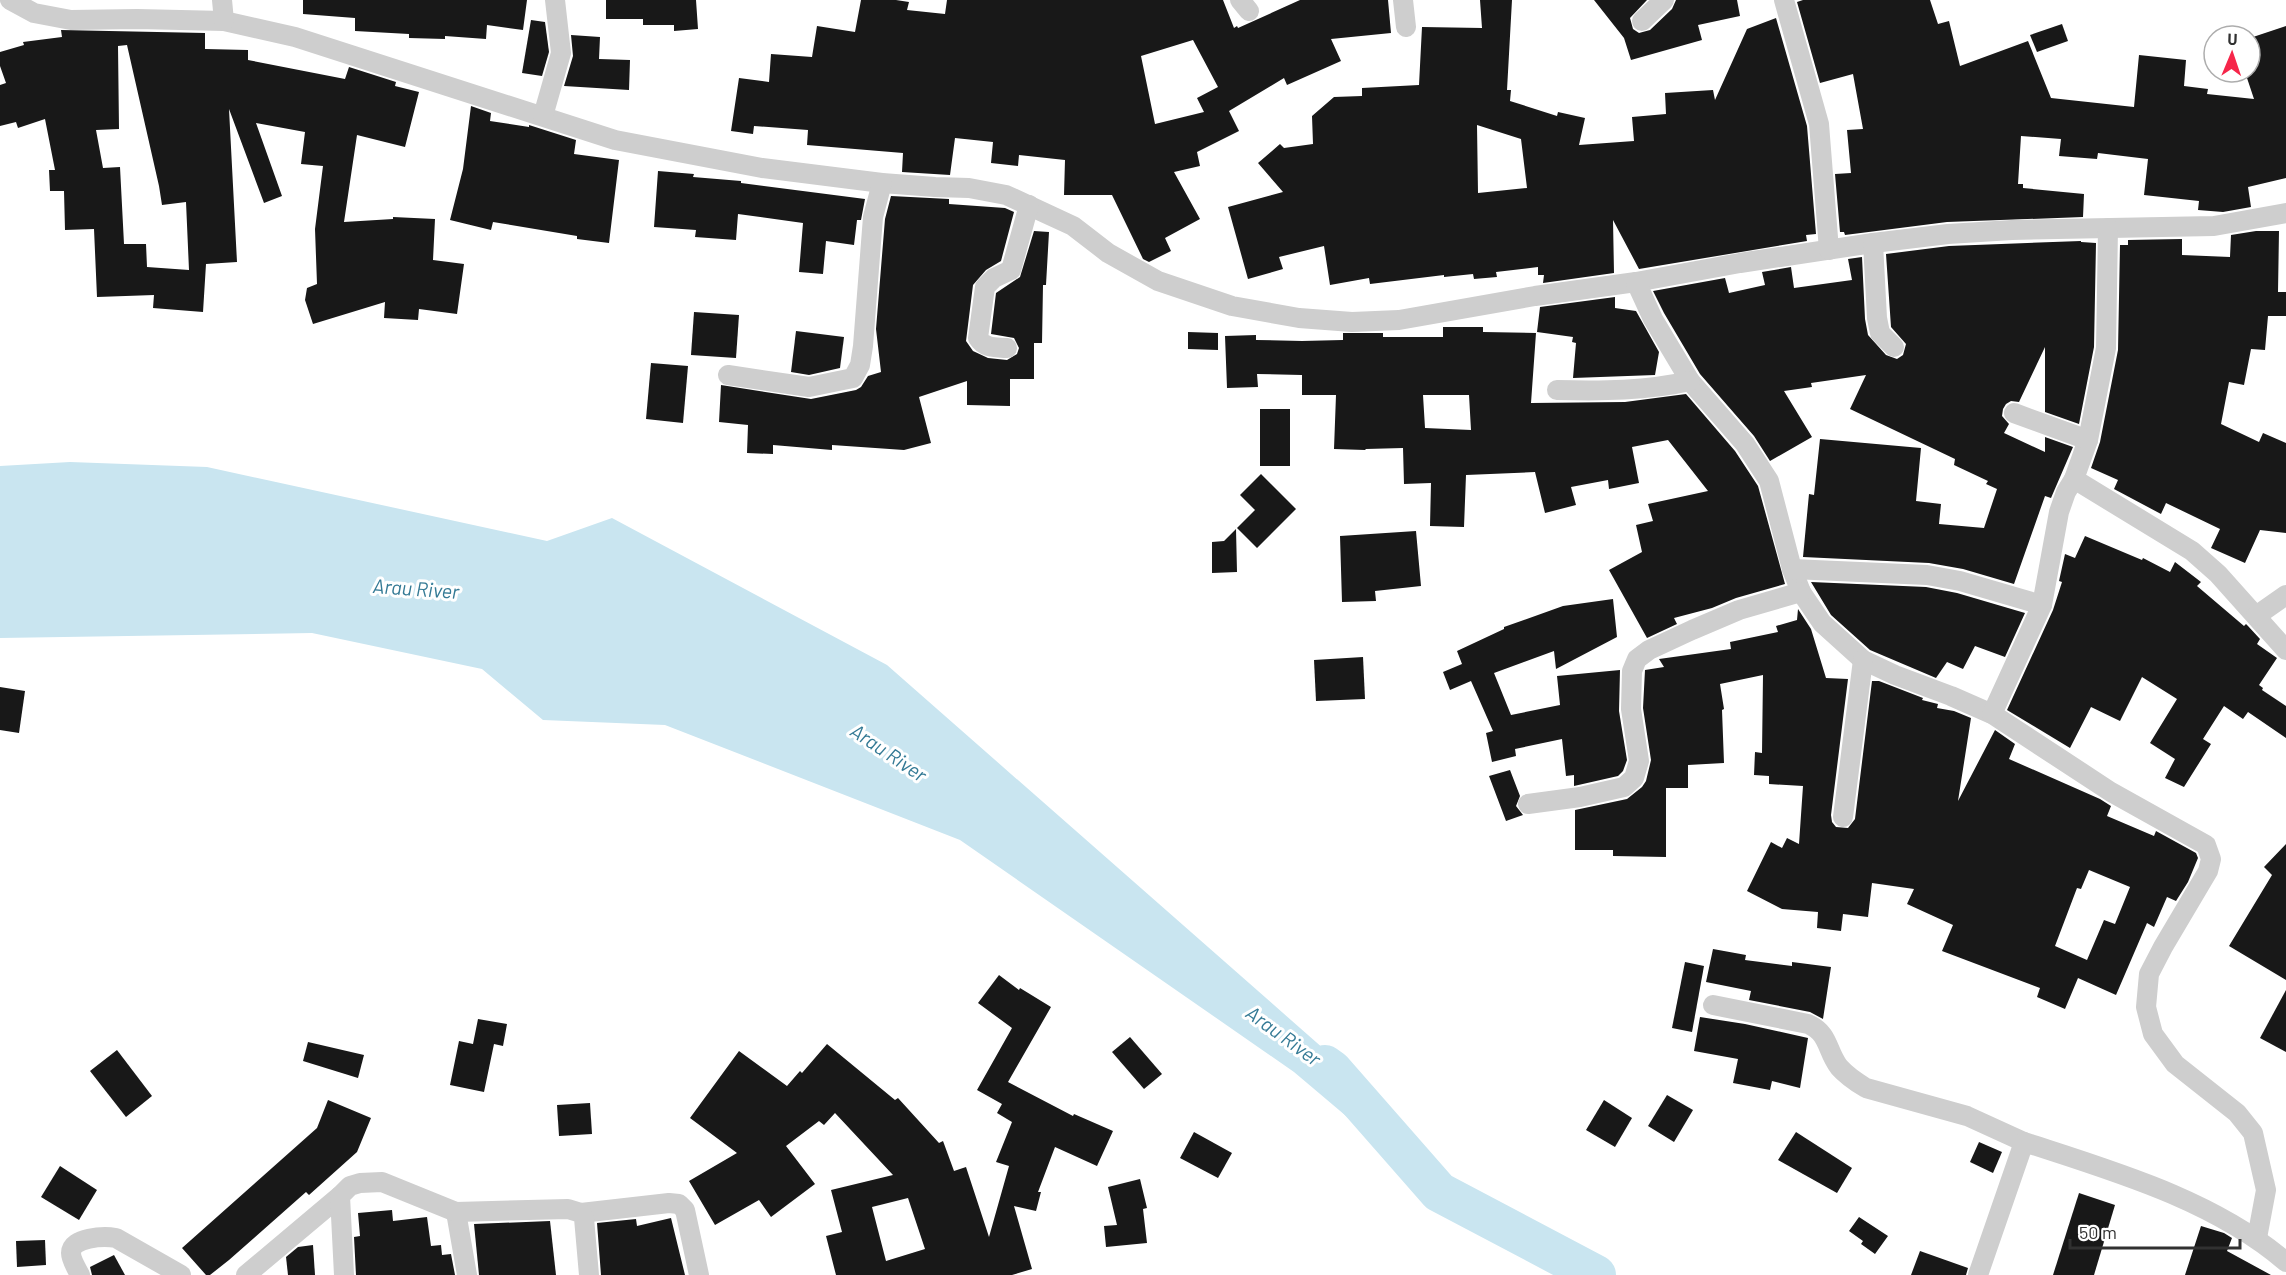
<svg xmlns="http://www.w3.org/2000/svg" width="2286" height="1275" viewBox="0 0 2286 1275" font-family="Barlow,sans-serif">
  <style>
    .water { fill: #c9e5f0 }
    .lines { fill: none; stroke-linecap: round; stroke-linejoin: round }
    .river { stroke: #c9e5f0; stroke-width: 40 }
    .building { fill: #181818; fill-rule: evenodd }
    .minor { stroke: #cecece; stroke-width: 20 }
    .labels { text-anchor: middle; dominant-baseline: central; stroke-width: 6; stroke-linejoin: round; paint-order: stroke }
    .water-label { font-size: 20px; font-style: italic; fill: #347a95; stroke: #fff }
  </style>
  <rect width="100%" height="100%" fill="#fff"/>
  <!-- water -->
  <polygon class="water" points="70,462 207,467 547,541 612,518 887,665 1374,1093 1352,1121 1294,1072 960,840 665,725 543,720 482,669 312,633 0,638 0,466"/>
  <g class="lines">
    <!-- river -->
    <polyline class="river" points="1325,1065 1332,1070 1439,1192 1596,1275"/>
  </g>
  <!-- building -->
  <g class="building">
    <polygon points="303,0 527,0 523,30 487,25 486,39 445,36 445,39 409,38 409,34 355,31 355,18 303,14"/>
    <polygon points="606,0 696,0 698,29 674,31 674,25 643,25 643,19 606,19"/>
    <path d="M861,0H896L909,2L907,10L945,14L947,0H1223L1234,28L1237,26L1238,28L1300,0H1388L1391,33L1331,39L1341,61L1287,85L1284,78L1229,111L1239,131L1197,152L1200,166L1174,172L1200,219L1165,238L1171,251L1149,262L1143,259L1112,195H1064L1065,160L1019,155L1018,166L991,163L993,142L955,138L950,175L902,172L903,153L807,145L808,130L754,126L753,134L731,131L739,78L769,82L771,54L812,57L817,26L855,32ZM1193,40L1218,87L1197,98L1204,112L1155,124L1141,56Z"/>
    <path d="M1480,0H1512L1507,90H1511L1510,101L1557,116L1558,112L1585,118L1579,145L1634,141L1632,117L1666,114L1665,93L1713,90L1715,100L1747,29L1776,18L1807,126L1816,234L1806,235L1807,241L1639,269L1613,220L1614,273L1543,283L1544,275H1538V267L1496,272L1497,277L1474,279L1473,274L1444,277V275L1370,284L1369,278L1330,285L1324,246L1279,257L1283,269L1248,279L1228,207L1283,192L1258,163L1280,144L1284,148L1313,144L1312,116L1334,97L1362,96V88L1419,85L1422,27L1482,28ZM1477,125L1521,139L1527,188L1478,193Z"/>
    <polygon points="1594,0 1647,0 1630,18 1633,29 1639,33 1650,30 1672,9 1676,0 1737,0 1740,16 1698,25 1702,40 1631,60 1624,38"/>
    <polygon points="1803,0 1930,0 1938,24 1949,21 1960,66 2028,41 2051,98 2134,107 2139,55 2186,60 2184,86 2208,89 2207,94 2254,99 2245,72 2250,72 2250,38 2286,26 2286,178 2248,187 2251,207 2223,212 2198,210 2199,201 2144,195 2148,159 2098,153 2097,159 2059,156 2061,139 2021,136 2018,184 2023,184 2023,188 2084,194 2083,217 1947,222 1845,235 1844,232 1840,232 1835,174 1851,173 1847,130 1863,129 1853,74 1820,83 1797,2"/>
    <polygon points="531,20 545,22 549,52 542,76 522,73"/>
    <polygon points="2062,24 2068,41 2037,52 2030,35"/>
    <path d="M61,30L205,33V49L248,50V60L345,79L349,67L396,82L395,86L419,92L405,147L357,135L344,222L393,219V217L435,219L433,260L464,264L457,314L419,309L418,320L384,318L385,302L313,324L305,300L307,288L317,284L315,229L323,166L301,164L305,132L256,123L282,196L264,203L229,109L237,262L206,264L203,312L153,308L154,295L97,297L94,229L65,230L64,191H50L49,170H55L45,119L18,128L16,122L0,126V85L6,83L0,66V52L24,45L23,42L62,37ZM127,45L159,186L162,205L186,202L189,270L147,267L146,244H124L120,167L103,168L96,130L119,129L118,46Z"/>
    <polygon points="571,35 600,37 599,59 630,60 629,90 564,86 573,56"/>
    <polygon points="471,106 491,113 490,121 529,127 529,125 576,140 574,154 619,160 609,243 577,239 577,236 493,222 491,230 450,220 463,169"/>
    <polygon points="658,171 694,174 693,177 741,181 741,183 865,199 861,220 857,220 854,245 826,241 823,274 799,272 803,223 738,214 736,240 695,237 696,230 654,227"/>
    <polygon points="891,196 949,199 949,204 1005,208 1014,212 1001,261 986,270 973,285 966,341 973,351 988,358 1007,360 1017,354 1019,348 1014,338 991,334 996,293 1020,277 1034,231 1049,232 1046,285 1043,285 1042,343 1034,343 1034,379 1010,379 1010,406 967,405 967,381 919,397 931,443 904,450 832,445 832,450 773,445 773,454 747,453 748,425 719,422 721,385 811,399 856,390 861,387 868,376 881,372 876,329 885,219"/>
    <polygon points="2256,231 2279,231 2278,292 2286,292 2286,316 2268,316 2265,350 2251,349 2244,385 2229,382 2221,424 2259,442 2263,433 2286,443 2286,533 2260,530 2245,563 2211,548 2220,529 2166,503 2161,514 2114,489 2118,480 2091,468 2100,442 2118,350 2120,245 2128,245 2128,240 2182,239 2182,255 2230,257 2231,235"/>
    <polygon points="2081,241 2081,242 2096,243 2094,347 2079,424 2045,412 2045,347 2019,402 2011,401 2006,404 2003,409 2002,416 2009,424 2004,433 2045,452 2045,437 2073,447 2051,498 2045,496 2014,584 1963,569 1929,563 1803,557 1809,494 1814,495 1820,439 1921,448 1916,501 1941,504 1939,524 1984,528 1997,489 1986,484 1988,481 1954,465 1955,459 1850,409 1866,375 1811,383 1812,387 1784,391 1812,437 1770,461 1754,436 1700,374 1664,313 1653,291 1725,278 1729,293 1765,285 1762,272 1791,267 1794,288 1852,280 1848,259 1862,257 1865,319 1868,335 1886,355 1897,359 1903,355 1906,344 1891,327 1886,254 1949,246"/>
    <polygon points="1615,297 1615,308 1636,311 1659,352 1655,375 1573,378 1576,343 1572,342 1573,337 1537,332 1540,307"/>
    <polygon points="694,312 739,315 736,358 691,355"/>
    <path d="M1443,327H1483V332L1536,333L1531,403L1625,402L1686,394L1735,451L1758,486L1785,584L1736,598L1712,608L1674,618L1677,624L1647,638L1609,570L1642,552L1636,525L1653,521L1648,504L1708,491L1668,440L1632,447L1639,483L1609,489L1608,480L1571,487L1576,505L1545,513L1535,472L1466,475L1464,527L1430,526L1431,483L1404,484L1403,448L1366,449L1365,450L1334,449L1336,395H1302V375L1257,374L1258,387L1227,388L1225,336L1256,335V340L1302,341L1343,340V333H1383V337H1443ZM1423,395H1469L1471,430L1425,428Z"/>
    <polygon points="796,331 844,337 840,368 809,375 791,372"/>
    <polygon points="1188,332 1218,333 1218,350 1188,349"/>
    <polygon points="651,363 688,366 683,423 646,419"/>
    <rect x="1260" y="409" width="30" height="57"/>
    <polygon points="1261,474 1296,509 1257,548 1237,528 1255,510 1240,495"/>
    <polygon points="1236,529 1237,572 1212,573 1212,542 1224,541"/>
    <polygon points="1416,531 1421,586 1375,591 1376,601 1342,602 1340,536"/>
    <polygon points="2085,536 2142,560 2143,558 2170,572 2175,562 2201,582 2197,586 2244,626 2246,624 2248,626 2260,639 2257,644 2277,658 2259,685 2263,688 2262,690 2286,706 2286,738 2248,712 2243,719 2224,706 2203,739 2211,744 2184,787 2165,778 2175,759 2150,743 2177,699 2142,677 2120,721 2091,707 2070,748 2007,710 2053,610 2062,582 2059,581 2065,554 2075,558"/>
    <polygon points="1811,582 1926,587 1957,593 2025,613 2005,657 1975,646 1963,669 1947,662 1936,678 1870,650 1831,615"/>
    <polygon points="1613,599 1617,637 1556,669 1554,651 1494,673 1511,715 1560,705 1557,676 1620,670 1619,711 1627,760 1623,771 1618,776 1574,786 1574,775 1566,776 1562,739 1515,749 1516,756 1492,762 1486,733 1493,731 1471,681 1450,690 1443,672 1462,664 1457,651 1504,629 1504,627 1563,606"/>
    <path d="M1798,609L1811,629L1826,678L1848,679L1831,815L1832,822L1836,827L1848,828L1855,819L1872,681H1879L1923,698L1922,700L1938,704L1937,708L1954,711L1971,718L1958,801L1995,730L2015,744L2009,759L2100,799L2111,806L2107,816L2154,836L2156,831L2196,853L2198,858L2188,882L2176,901L2167,897L2154,927L2147,923L2116,995L2078,978L2065,1009L2037,997L2040,988L1942,951L1953,925L1907,904L1914,889L1872,883L1868,917L1843,914L1841,931L1817,928L1818,912L1782,909L1747,891L1771,842L1782,848L1787,838L1799,844L1803,786L1769,784V776L1754,775L1755,752L1762,753L1763,675L1720,684L1724,709L1722,710L1724,763L1688,765V788H1666V857L1613,856V850H1575V810L1627,799L1642,787L1646,781L1651,760L1643,708L1645,670L1664,667L1659,659L1731,649L1730,642L1778,632L1776,626L1797,620ZM2089,870L2130,887L2115,924L2104,920L2087,960L2055,946L2077,888L2081,889Z"/>
    <polygon points="1363,657 1365,699 1316,701 1314,660"/>
    <polygon points="0,687 25,691 19,733 0,730"/>
    <polygon points="1510,770 1520,796 1516,806 1523,815 1506,821 1489,776"/>
    <polygon points="2286,844 2286,980 2229,946 2272,875 2264,867"/>
    <polygon points="1713,949 1746,955 1745,960 1792,966 1792,962 1831,967 1823,1019 1810,1012 1749,1000 1751,991 1706,982"/>
    <polygon points="1685,962 1704,966 1692,1032 1672,1028"/>
    <path d="M999,975L1019,990L1020,988L1051,1007L1008,1082L1073,1116L1074,1114L1113,1131L1097,1166L1055,1147L1038,1192H1041L1036,1211L1014,1206L1032,1269L1012,1275H836L826,1236L842,1232L831,1190L893,1175L835,1113L824,1125L819,1121L786,1146L815,1184L771,1217L759,1200L715,1225L689,1181L737,1153L690,1118L739,1051L787,1086L800,1071L802,1073L827,1044L895,1100L898,1098L939,1143L943,1141L954,1171L966,1167L989,1237L1009,1166L996,1162L1012,1122L997,1113L1002,1104L977,1090L1012,1028L978,1003ZM908,1198L925,1249L886,1261L872,1207Z"/>
    <polygon points="2286,990 2286,1052 2260,1038"/>
    <polygon points="1700,1017 1745,1024 1808,1038 1800,1088 1772,1081 1770,1090 1733,1083 1738,1059 1694,1051"/>
    <polygon points="478,1019 507,1024 503,1046 494,1044 484,1092 450,1085 459,1041 473,1044"/>
    <polygon points="1130,1037 1162,1074 1144,1089 1112,1052"/>
    <polygon points="308,1042 364,1055 358,1078 303,1061"/>
    <polygon points="117,1050 152,1096 126,1117 90,1071"/>
    <polygon points="1667,1095 1693,1110 1674,1142 1648,1126"/>
    <polygon points="328,1100 371,1118 357,1152 309,1195 306,1192 229,1260 210,1275 206,1275 182,1248 317,1128"/>
    <polygon points="1604,1100 1632,1118 1615,1147 1586,1130"/>
    <polygon points="590,1103 592,1134 559,1136 557,1105"/>
    <polygon points="1194,1132 1232,1153 1218,1178 1180,1158"/>
    <polygon points="1796,1132 1852,1168 1837,1193 1778,1160"/>
    <polygon points="1979,1142 2002,1152 1993,1173 1970,1162"/>
    <polygon points="60,1166 97,1190 79,1220 41,1197"/>
    <polygon points="1140,1179 1147,1208 1143,1209 1147,1243 1106,1247 1104,1226 1117,1225 1108,1187"/>
    <polygon points="2079,1193 2115,1205 2094,1275 2053,1275"/>
    <polygon points="392,1210 393,1221 427,1217 431,1246 441,1245 442,1255 451,1254 455,1275 356,1275 354,1237 360,1236 358,1213"/>
    <polygon points="1859,1217 1888,1236 1875,1254 1861,1244 1863,1241 1849,1231"/>
    <polygon points="671,1218 685,1275 601,1275 597,1223 636,1219 637,1226"/>
    <polygon points="550,1221 556,1275 479,1275 474,1224"/>
    <polygon points="2201,1226 2224,1233 2232,1238 2227,1251 2271,1275 2185,1275"/>
    <polygon points="45,1240 46,1265 17,1267 16,1241"/>
    <polygon points="313,1245 315,1275 288,1275 286,1257 298,1247"/>
    <polygon points="1920,1251 1968,1268 1966,1275 1911,1275"/>
    <polygon points="114,1255 125,1275 92,1275 90,1267"/>
  </g>
  <g class="lines">
    <!-- minor -->
    <g class="minor">
      <polyline points="10,0 34,13 71,20 137,19 224,21 295,37 615,140 762,168 882,183 935,187 969,188 1006,195 1073,226 1108,253 1158,281 1232,306 1299,318 1352,322 1399,320 1535,296 1636,282 1740,263 1873,243 1948,234 2012,230 2214,226 2286,213"/>
      <polyline points="222,0 224,21"/>
      <polyline points="1240,0 1249,11"/>
      <polyline points="1403,0 1406,27"/>
      <polyline points="1784,0 1819,124 1829,250"/>
      <polyline points="1642,21 1664,0"/>
      <polyline points="543,116 561,53 555,0"/>
      <polyline points="2108,228 2106,348 2088,440 2074,479 2192,551 2218,574 2286,650"/>
      <polyline points="1873,243 1877,318 1880,333 1894,347"/>
      <polyline points="1636,282 1653,319 1690,381 1745,444 1769,481 1792,569 1801,592 1822,623 1863,660 1895,675 1951,696 1992,714 2111,792 2206,845 2211,859 2208,871 2163,947 2149,974 2146,1007 2153,1034 2175,1064 2237,1113 2253,1133 2266,1190 2257,1238"/>
      <path d="M1007,348C996,347 985,349 978,338L985,287L994,278L1011,270L1029,205"/>
      <polyline points="728,375 809,387 853,378 860,365 863,346 873,217 882,183"/>
      <path d="M1557,390C1602,391 1646,391 1690,381"/>
      <polyline points="2014,413 2088,440"/>
      <polyline points="1792,569 1927,575 1960,581 2042,605"/>
      <polyline points="2256,616 2286,595"/>
      <polyline points="1992,714 2042,605 2059,512 2066,492 2074,479"/>
      <polyline points="1528,804 1580,797 1624,787 1634,778 1639,761 1631,709 1632,671 1637,659 1649,650 1692,630 1739,610 1801,592"/>
      <polyline points="1843,817 1863,660"/>
      <path d="M1713,1005L1808,1024C1830,1034 1826,1050 1839,1067C1847,1076 1856,1082 1866,1088L1967,1116L2024,1142"/>
      <polyline points="456,1212 467,1275"/>
      <polyline points="581,1213 669,1203 679,1204 685,1210 699,1275"/>
      <path d="M80,1275C77,1269 71,1260 71,1253C71,1237 104,1236 116,1238L181,1275"/>
      <polyline points="246,1275 340,1196"/>
      <polyline points="344,1275 340,1196 350,1186 360,1183 382,1182 456,1212 568,1209 581,1213 584,1218 589,1275"/>
      <path d="M1978,1275L2024,1142C2113,1171 2214,1200 2286,1262"/>
    </g>
  </g>
  <g class="labels">
    <!-- water labels -->
    <g class="water-label">
      <text transform="translate(416 588) rotate(4)">Arau River</text>
      <text transform="translate(889 752) rotate(34)">Arau River</text>
      <text transform="translate(1284 1035) rotate(36)">Arau River</text>
    </g>
  </g>
  <!-- north arrow -->
  <g transform="translate(2232 54) rotate(2)"><circle r="28" fill="#ffffff" stroke="#adadad" stroke-width="1.5"/>
  <path d="M0-4.5L10 22L0 15L-10 22Z" fill="#f6264a"/>
  <text y="-9" font-size="16" font-weight="bold" text-anchor="middle" fill="#313131">U</text>
  </g>
  <!-- scale -->
  <path d="M2070 1239v9h170v-9" fill="none" stroke="#313131" stroke-width="3"/>
  <text x="2079" y="1239" font-size="18" fill="#313131" stroke="#ffffff" stroke-width="4.5" paint-order="stroke">50 m</text>
</svg>
